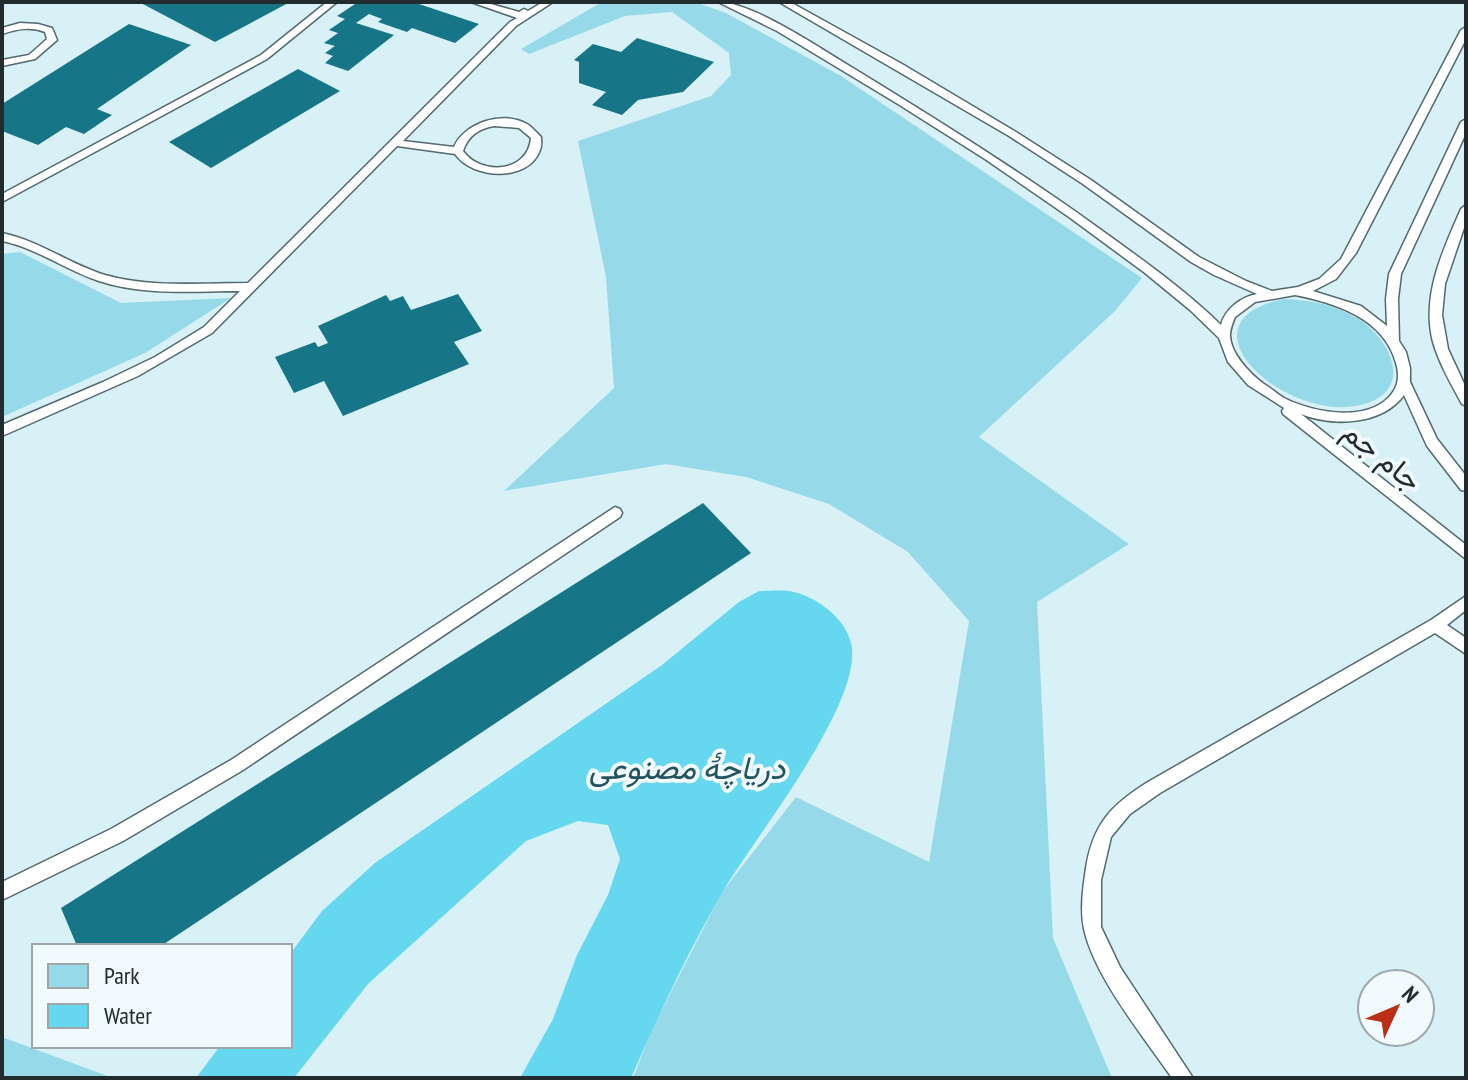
<svg xmlns="http://www.w3.org/2000/svg" width="1468" height="1080" viewBox="0 0 1468 1080" font-family="'PT Sans Narrow',Vazirmatn,sans-serif">
  <style>
    .green { fill: #96dae9 }
    .water { fill: #65d7ee }
    .building { fill: #167687 }
    .lines { fill: none; stroke-linecap: round; stroke-linejoin: round }
    .lane-casing { stroke: #53696e; stroke-width: 3 }
    .lane { fill: #fff; fill-rule: evenodd }
    .labels { text-anchor: middle; dominant-baseline: central; stroke-width: 8; stroke-linejoin: round; paint-order: stroke }
    .street-label { font-size: 30px; fill: #222c2e; stroke: #f1fbfe }
    .water-label { font-size: 32px; font-style: italic; fill: #23545e; stroke: #f1fbfe }
  </style>
  <rect width="100%" height="100%" fill="#d8f1f7"/>
  <!-- green -->
  <g class="green">
    <polygon points="602,2 695,2 726,13 841,76 1142,278 1115,311 979,437 1129,544 1037,602 1053,938 1112,1078 633,1078 652,1029 722,892 796,797 929,862 969,621 908,552 829,504 746,477 666,464 504,491 614,388 606,277 578,141 711,96 731,75 729,53 672,12 625,16 529,54 521,49"/>
    <polygon points="20,252 121,303 231,298 145,353 2,417 2,254"/>
    <path d="M1284,299C1309,300 1332,304 1355,317C1391,337 1417,392 1360,405C1286,423 1172,322 1284,299Z"/>
    <polygon points="2,1037 113,1078 2,1078"/>
  </g>
  <!-- water -->
  <path class="water" d="M759,591C768,591 779,590 789,591C814,595 845,617 851,643C865,702 753,839 722,893C688,952 658,1016 631,1078H520L553,1019L577,955L608,895L620,859L608,825L578,821L526,841L368,984L294,1078H196L220,1046H290V954L322,911L375,863L662,665L739,602Z"/>
  <!-- building -->
  <g class="building">
    <polygon points="139,2 290,2 215,42"/>
    <polygon points="358,2 413,2 479,24 455,43 412,28 407,32 378,22 382,19 369,14 356,23 394,35 348,71 325,63 333,56 325,53 335,46 324,43 338,33 329,30 345,19 337,16"/>
    <polygon points="129,24 191,45 97,109 112,115 84,134 66,127 38,145 2,131 2,104"/>
    <polygon points="637,38 714,62 683,92 638,100 622,115 592,105 606,92 579,83 579,62 574,60 593,44 621,52"/>
    <polygon points="298,69 340,91 211,168 169,142"/>
    <polygon points="458,294 482,331 454,342 469,364 343,416 324,381 294,393 275,357 315,342 318,347 328,343 318,326 386,295 390,301 403,296 411,310"/>
    <polygon points="703,503 751,553 161,946 77,946 61,908"/>
  </g>
  <g class="lines">
    <!-- lane casing -->
    <g class="lane-casing">
      <g id="lane">
        <polygon points="327,2 337,2 267,59 2,202 2,194 261,55"/>
        <path d="M471,2H484L519,12L524,9L528,11L543,2H553L516,26L403,141L454,147C464,123 503,110 527,124C532,127 537,133 541,137C541,141 542,146 540,150C529,182 473,180 455,154L397,146L212,333L138,376L2,436V425L103,382L155,357L204,327L240,291C194,291 144,296 99,281C65,270 37,248 2,241V233C40,241 69,264 105,275C151,288 201,283 248,283L510,22L517,18ZM494,126L519,128L531,138C528,173 481,176 463,151C468,136 478,129 494,126Z"/>
        <path d="M718,2C753,2 821,49 853,68C936,119 1018,170 1097,227C1140,258 1183,288 1221,325C1225,309 1241,297 1257,294L1214,275L1191,262L1083,184L1009,136L779,2H790L902,64L1016,132L1091,180L1199,257L1246,281L1272,291L1298,287L1319,279L1341,259L1461,30L1466,27V39L1356,253L1336,279L1313,291L1361,306L1387,326L1386,299L1389,274L1461,122L1466,119V133L1401,274L1398,299L1399,341L1406,352L1410,368V382L1437,439L1466,476V491L1461,490L1427,446L1404,395C1382,425 1334,427 1301,414L1466,545V559L1283,414L1282,411L1284,408L1248,385L1228,362L1219,338L1190,310L1145,273L1069,217L985,159L898,104L777,31ZM1295,295C1335,303 1384,318 1396,363C1399,372 1399,384 1393,392C1371,424 1313,413 1284,398C1277,394 1271,388 1264,384C1250,374 1230,353 1230,335C1230,329 1233,322 1235,317L1255,302Z"/>
        <path d="M20,23L38,24L52,28L57,40L35,59L2,66V60L29,55L47,39L45,32C30,26 17,29 2,34V28Z"/>
        <path d="M1466,205V222L1445,284L1442,315L1448,349L1466,388V406L1462,404C1451,384 1439,363 1433,342C1421,296 1443,250 1461,209Z"/>
        <polygon points="615,507 620,509 622,513 620,517 243,770 123,841 2,900 2,882 111,829 231,760"/>
        <path d="M1466,596V610L1447,625L1466,638V654L1435,633L1160,793L1130,814L1111,837L1101,880V927L1120,967L1193,1078H1172C1144,1037 1095,978 1084,929C1080,910 1083,888 1086,868C1093,824 1111,805 1148,782L1431,620Z"/>
      </g>
    </g>
    <!-- lane -->
    <use href="#lane" class="lane"/>
  </g>
  <g class="labels">
    <!-- street labels -->
    <g class="street-label">
      <text transform="translate(1383 455) rotate(39)">جام جم</text>
    </g>
    <!-- water labels -->
    <g class="water-label">
      <text x="687" y="767">دریاچهٔ مصنوعی</text>
    </g>
  </g>
  <!-- border -->
  <rect width="1468" height="1080" fill="none" stroke="#222c2e" stroke-width="8"/>
  <!-- legend -->
  <rect x="32" y="944" width="260" height="104" fill="#f1fbfe" stroke="#9ea8ab" stroke-width="2"/>
  <rect x="48" y="964" width="40" height="24" fill="#96dae9" stroke="#9ea8ab" stroke-width="2"/>
  <text x="104" y="984" font-size="24" fill="#222c2e">Park</text>
  <rect x="48" y="1004" width="40" height="24" fill="#65d7ee" stroke="#9ea8ab" stroke-width="2"/>
  <text x="104" y="1024" font-size="24" fill="#222c2e">Water</text>
  <!-- north arrow -->
  <g transform="translate(1396 1008) rotate(46)"><circle r="38" fill="#f1fbfe" stroke="#9ea8ab" stroke-width="2"/>
  <path d="M0-6L14 30L0 20L-14 30Z" fill="#bb3014"/>
  <text y="-12" font-size="22" font-weight="bold" text-anchor="middle" fill="#222c2e">N</text>
  </g>
</svg>
